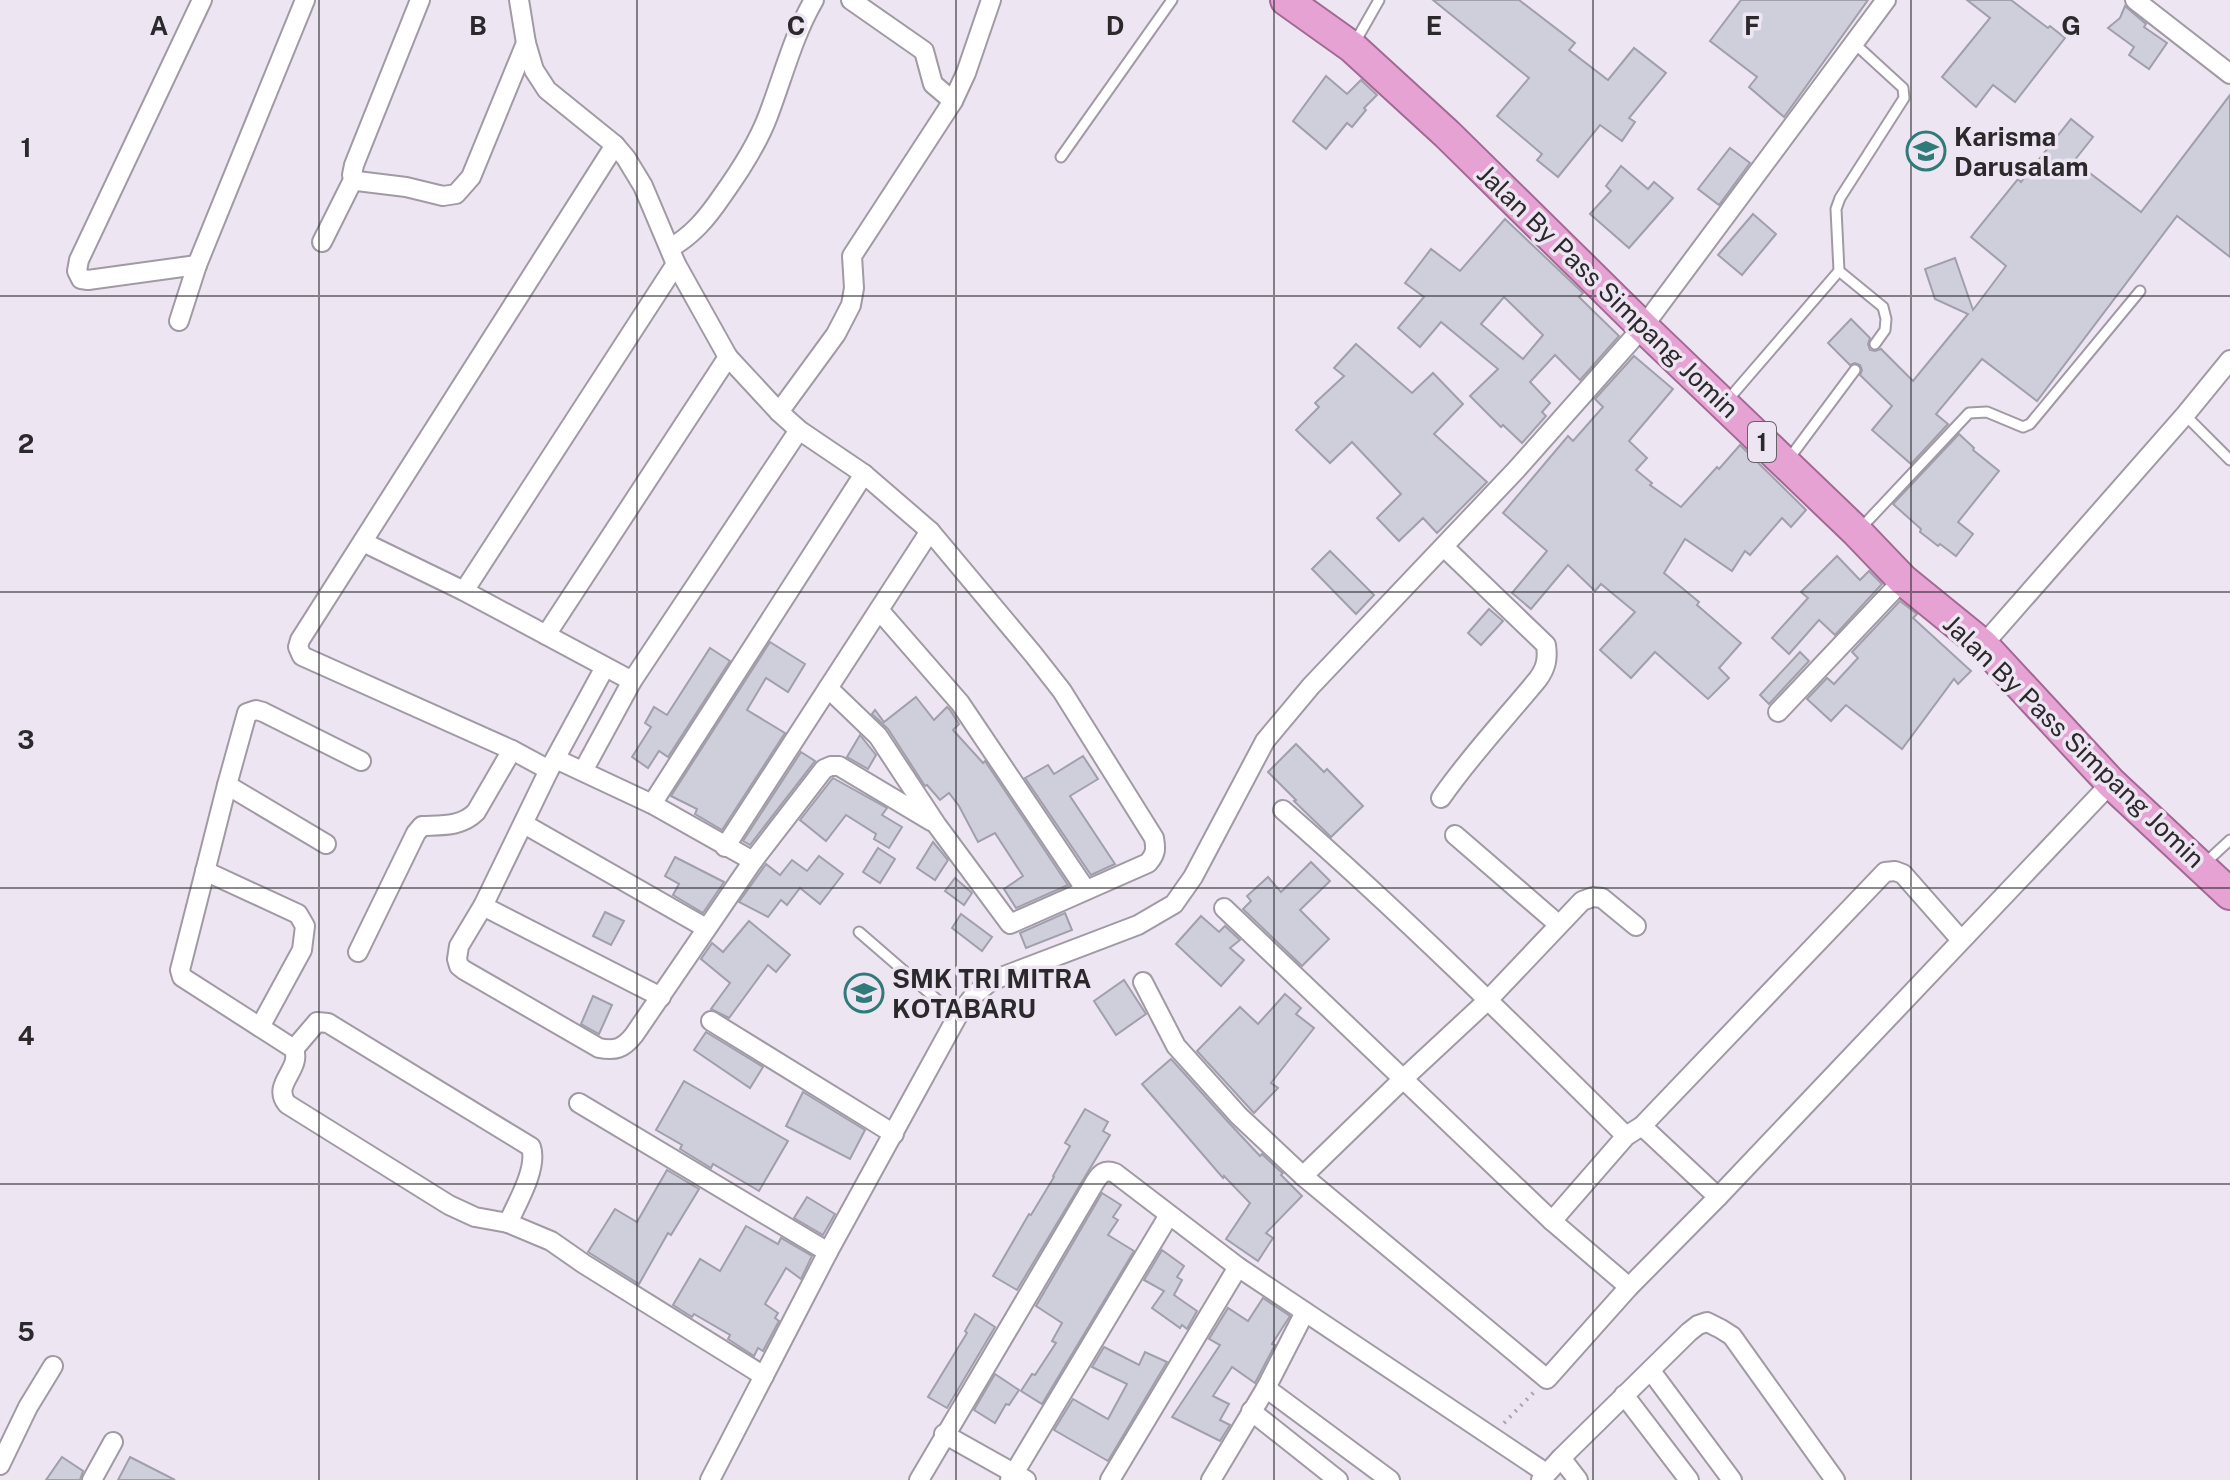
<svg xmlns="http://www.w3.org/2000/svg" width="2230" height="1480" viewBox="0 0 2230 1480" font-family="'Public Sans',sans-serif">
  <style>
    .building { fill: #cfcedb; stroke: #a09fab; stroke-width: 2; fill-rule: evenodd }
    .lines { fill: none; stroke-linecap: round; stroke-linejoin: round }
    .service-casing { stroke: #a19aa5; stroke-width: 13 }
    .minor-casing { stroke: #a19aa5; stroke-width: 22 }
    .trunk-casing { stroke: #a26993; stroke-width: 34 }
    .path { stroke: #aaa4ad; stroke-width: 4; stroke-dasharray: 2 6; stroke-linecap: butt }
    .service { stroke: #fff; stroke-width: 9 }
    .minor { stroke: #fff; stroke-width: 18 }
    .trunk { stroke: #e7a2d4; stroke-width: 30 }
    .grid { fill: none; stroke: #2c292d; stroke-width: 2; stroke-opacity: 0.55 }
    .labels { text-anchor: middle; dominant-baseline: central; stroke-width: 7; stroke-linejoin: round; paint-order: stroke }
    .shield { fill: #ede6f2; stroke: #666268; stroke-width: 2 }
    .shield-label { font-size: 24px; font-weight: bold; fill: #2c292d }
    .poi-label { font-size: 26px; font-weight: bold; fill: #2c292d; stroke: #ede6f2; text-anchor: start }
    .street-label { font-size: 26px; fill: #2c292d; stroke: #ede6f2 }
    .grid-label { font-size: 26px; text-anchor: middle; font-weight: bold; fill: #2c292d; stroke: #ede6f2; stroke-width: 7; stroke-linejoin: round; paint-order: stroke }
  </style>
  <rect width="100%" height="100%" fill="#ede6f2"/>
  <!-- building -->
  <g class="building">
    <polygon points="1433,0 1519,0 1575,43 1569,50 1608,80 1634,48 1666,73 1629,118 1635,122 1622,141 1600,125 1558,177 1537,160 1542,154 1497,116 1529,78"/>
    <polygon points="1741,0 1868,0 1784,117 1749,87 1757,77 1710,41"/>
    <polygon points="1967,0 2011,0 2048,28 2050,26 2065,38 2015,102 1993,85 1976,107 1942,77 1990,18"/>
    <polygon points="2125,6 2146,24 2144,27 2167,43 2149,69 2129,55 2134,47 2108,28 2120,18"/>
    <polygon points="1326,76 1347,94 1361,80 1377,95 1364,108 1366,110 1352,127 1347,123 1326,149 1293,121"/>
    <polygon points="2230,95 2230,257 2177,216 2037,401 1982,359 1936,414 1948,424 1911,464 1872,430 1892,406 1860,375 1862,370 1860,365 1855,363 1850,365 1828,343 1851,319 1870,338 1868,344 1870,350 1875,351 1881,349 1913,381 1968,314 1935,299 1925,269 1955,258 1973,310 2006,266 1971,237 2018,179 2021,182 2071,119 2093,137 2074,161 2141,212"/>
    <polygon points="1730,148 1750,163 1719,205 1698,189"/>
    <polygon points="1621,166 1648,189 1654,182 1673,198 1629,248 1590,214 1611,191 1606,186"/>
    <polygon points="1753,214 1776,234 1742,275 1718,255"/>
    <path d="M1505,219L1583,293L1579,297L1619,336L1580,380L1555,355L1530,382L1550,403L1542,412L1546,416L1522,443L1503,425L1501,427L1470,396L1498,369L1441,322L1420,347L1398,328L1424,297L1405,283L1431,249L1460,271ZM1504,297L1543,335L1523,359L1481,324Z"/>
    <polygon points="1356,344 1412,393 1433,373 1463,404 1434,434 1487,482 1437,533 1423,518 1399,541 1377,518 1401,494 1352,442 1330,463 1296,430 1319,407 1315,403 1344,376 1334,368"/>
    <polygon points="1634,356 1673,389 1629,441 1647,458 1636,470 1652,483 1650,485 1681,507 1717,467 1719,469 1740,445 1806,510 1791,527 1782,518 1750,555 1745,551 1732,571 1685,539 1664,573 1699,602 1697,605 1741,643 1719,668 1729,678 1708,699 1655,652 1631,678 1600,650 1635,612 1601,584 1595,591 1568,565 1531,609 1512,593 1547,551 1503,513 1568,436 1573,441 1603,407 1595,399"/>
    <polygon points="1959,434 1974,448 1973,450 1999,471 1958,522 1973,534 1956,556 1940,544 1938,546 1920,532 1921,529 1893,504"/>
    <polygon points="1330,551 1374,595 1356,614 1312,569"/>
    <polygon points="1837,556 1860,580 1869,571 1882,584 1835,635 1819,620 1789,654 1772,638 1808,598 1801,592"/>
    <polygon points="1900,601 1917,614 1913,618 1971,671 1958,684 1954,679 1902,749 1846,705 1831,721 1807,699 1827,678 1834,684 1858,658 1852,652"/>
    <polygon points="1489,609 1503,621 1481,645 1468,633"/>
    <polygon points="770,642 805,664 788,692 766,678 747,710 785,733 722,830 695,814 697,809 671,796"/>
    <polygon points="710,648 730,661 668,757 659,751 648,768 632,757 651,727 645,723 654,707 667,715"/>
    <polygon points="1800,652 1809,661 1769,704 1760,695"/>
    <polygon points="916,697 934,720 947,707 950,710 959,724 953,730 983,763 985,761 1068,885 1016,908 1004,889 1023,876 995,833 978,842 959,806 949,793 940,800 927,785 925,786 888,729 872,714 875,710 884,722"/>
    <polygon points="860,735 876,755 868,769 847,757"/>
    <polygon points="1296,744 1324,772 1327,769 1363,806 1331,837 1294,801 1296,800 1268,772"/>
    <polygon points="801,752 815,761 750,845 743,841"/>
    <polygon points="1083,756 1098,779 1070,796 1115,864 1091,875 1025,778 1048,765 1054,774"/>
    <polygon points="833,778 887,808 882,815 902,827 889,848 874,839 876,834 846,815 826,841 800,820"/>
    <polygon points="933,842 948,860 935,880 917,868"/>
    <polygon points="878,848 895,859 880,883 863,872"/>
    <polygon points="819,856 843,874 820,904 800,888 787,905 781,900 768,917 739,902 766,864 780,875 792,860 807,871"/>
    <polygon points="675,857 724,882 703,913 673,895 679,884 665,876"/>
    <polygon points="1311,862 1330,881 1300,910 1329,939 1302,966 1243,909 1251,901 1247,896 1268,877 1281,892"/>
    <polygon points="955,878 972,893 964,905 945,891"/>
    <polygon points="605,912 624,921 611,945 593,936"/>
    <polygon points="1065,913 1072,930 1026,948 1020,933"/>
    <polygon points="961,914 992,937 982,951 952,928"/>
    <polygon points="1201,916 1219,932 1225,926 1240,940 1230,948 1244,960 1221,986 1176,944"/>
    <polygon points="749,921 790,955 776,972 768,965 729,1018 711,1009 730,983 701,959 712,943 723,952"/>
    <polygon points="1124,980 1146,1014 1116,1035 1094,1001"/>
    <polygon points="1285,994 1301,1008 1296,1014 1314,1028 1271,1083 1278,1088 1254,1113 1197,1051 1240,1007 1258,1024"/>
    <polygon points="593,996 612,1005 599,1034 581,1024"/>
    <polygon points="706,1032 763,1067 750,1088 694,1050"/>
    <polygon points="1171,1059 1230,1124 1260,1156 1262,1154 1280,1171 1283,1173 1281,1175 1302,1196 1266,1233 1273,1238 1258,1261 1226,1239 1250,1203 1224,1176 1223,1178 1142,1084"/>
    <polygon points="684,1081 788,1141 759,1191 713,1164 711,1168 680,1149 682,1145 656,1130"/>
    <polygon points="803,1092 865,1130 850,1159 786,1126"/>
    <polygon points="1085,1109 1108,1122 1103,1131 1110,1135 1017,1290 993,1276 1029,1214 1031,1215 1054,1177 1053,1176 1070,1146 1065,1143"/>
    <polygon points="667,1170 699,1189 671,1235 668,1233 639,1284 588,1252 615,1209 637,1222"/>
    <polygon points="1102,1193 1121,1205 1113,1217 1118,1220 1108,1235 1134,1251 1042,1404 1021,1391 1032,1374 1035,1375 1056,1343 1052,1341 1062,1323 1036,1306"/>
    <polygon points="807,1197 835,1214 823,1235 794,1218"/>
    <polygon points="746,1226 778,1244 781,1238 812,1256 801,1279 786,1268 765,1304 778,1313 775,1318 779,1321 763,1351 758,1348 754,1356 728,1339 730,1335 694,1314 692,1317 673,1305 700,1259 720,1271"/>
    <polygon points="1162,1250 1184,1266 1177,1277 1182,1280 1174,1295 1197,1311 1187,1329 1182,1325 1180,1328 1152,1308 1164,1291 1144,1280"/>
    <polygon points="1263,1298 1290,1316 1272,1344 1275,1345 1255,1383 1232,1367 1213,1396 1229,1404 1220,1420 1230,1425 1220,1441 1172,1417 1220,1345 1209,1339 1228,1308 1248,1321"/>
    <polygon points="975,1314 995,1327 947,1408 928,1397 967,1333 965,1331"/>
    <polygon points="1104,1347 1139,1365 1145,1352 1167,1362 1108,1461 1054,1430 1073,1399 1108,1419 1127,1384 1092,1367"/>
    <polygon points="995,1374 1019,1390 1009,1405 1006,1404 995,1423 974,1410"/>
    <polygon points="62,1457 83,1471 80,1480 46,1480"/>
    <polygon points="130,1457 175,1480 118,1480"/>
  </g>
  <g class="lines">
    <!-- service casing -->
    <g class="service-casing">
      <g id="service">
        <polyline points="1354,44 1379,0"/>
        <polyline points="1061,157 1172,0"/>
        <polyline points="1839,271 1883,307 1886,319 1885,330 1875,344"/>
        <polyline points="1726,402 1839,271 1836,209 1840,198 1904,98 1903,88 1855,44"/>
        <polyline points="2185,415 2230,460"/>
        <polyline points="1788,460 1855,370"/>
        <polyline points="1860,529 1969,413 1987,412 2023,427 2030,424 2140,291"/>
        <polyline points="2204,864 2230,840"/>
        <polyline points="859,932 957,1017"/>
      </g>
    </g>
    <!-- minor casing -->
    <g class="minor-casing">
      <g id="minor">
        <polyline points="420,0 354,165 352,175 357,181 406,187 443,196 456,194 471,177 526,43"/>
        <path d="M519,0L526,43L534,70L547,90L615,145L626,158L643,186L676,264L728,357L779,412L799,430L864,474L930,531L1033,654L1062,691L1154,838C1156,849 1156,854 1148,863L1010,924L936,824L878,736L828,688"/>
        <polyline points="851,0 924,51 933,84 953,101"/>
        <polyline points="2135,0 2230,74"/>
        <polyline points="322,242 354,178"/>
        <path d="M670,248C692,236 707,218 722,196C740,171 757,145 768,116C783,77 793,36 814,0"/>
        <polyline points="197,265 88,280 81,279 77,271 79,260 202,0"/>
        <polyline points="179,321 197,265 305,0"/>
        <polyline points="779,412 836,334 851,305 854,288 852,256 953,101 966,73 991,0"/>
        <polyline points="363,542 464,591 632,681"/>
        <polyline points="464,591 676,264"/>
        <polyline points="879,610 960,703 1086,890"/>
        <polyline points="546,635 728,357"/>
        <polyline points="1983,645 2185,415 2230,360"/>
        <path d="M605,667L549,770L483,906L459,946L457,959L459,966L464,970L599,1048C615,1051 623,1049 634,1035L753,861L824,769L831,766H839L931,821"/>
        <polyline points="1778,712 1903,580"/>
        <polyline points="556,759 652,804 753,861"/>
        <path d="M361,761L263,712L256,710L247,713L227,785L180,970L182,977L294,1049C302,1070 271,1084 287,1104L449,1205L475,1217L508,1223L551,1241L584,1264L764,1376"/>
        <polyline points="549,770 512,750 302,656 298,647 300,640 615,145"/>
        <polyline points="583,771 632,681 799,430"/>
        <polyline points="227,785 326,844"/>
        <path d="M1441,798C1470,756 1506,718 1538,679C1546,668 1548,659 1546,645L1444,547"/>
        <polyline points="652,804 864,474"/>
        <path d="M1283,810C1402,914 1514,1025 1626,1136"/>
        <polyline points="524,824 706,928"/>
        <polyline points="1455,835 1558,924"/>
        <polyline points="725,847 930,531"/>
        <polyline points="205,871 298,914 305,926 302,950 260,1027"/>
        <polyline points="483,906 661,997"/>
        <polyline points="1224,908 1552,1221 1629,1287"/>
        <path d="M358,952L416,833L422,826C442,825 461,827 476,812L512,750"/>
        <polyline points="1143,982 1176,1046 1239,1116 1303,1176 1547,1379 1629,1287 1718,1197 2111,783"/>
        <polyline points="711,1021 894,1134"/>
        <path d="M294,1049L317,1022L328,1023L531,1147C538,1168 517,1203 508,1223"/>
        <polyline points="579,1103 828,1252"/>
        <polyline points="1642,1126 1718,1197"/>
        <polyline points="1303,1176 1403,1079 1488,1000 1582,901 1593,897 1602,898 1636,926"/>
        <polyline points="1552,1221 1626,1136 1642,1126 1885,872 1895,871 1903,874 1961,940"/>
        <polyline points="1651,1371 1732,1480"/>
        <polyline points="1266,1388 1390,1480"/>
        <polyline points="1624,1395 1689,1480"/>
        <polyline points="1251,1411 1338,1480"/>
        <polyline points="944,1434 1026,1480"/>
        <polyline points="1561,1458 1578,1480"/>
        <polyline points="0,1465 28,1407 53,1366"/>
        <polyline points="92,1480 113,1442"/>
        <polyline points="710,1480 828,1252 957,1017 975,994 991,981 1138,925 1174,904 1193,877 1265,741 1311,686 1516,470 1643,327 1886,0"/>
        <path d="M919,1480L1095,1182C1100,1174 1104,1169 1115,1173L1238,1267L1546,1473"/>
        <polyline points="1010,1480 1169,1215"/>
        <polyline points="1110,1480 1238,1267"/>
        <polyline points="1211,1480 1266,1388 1305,1312"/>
        <polyline points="1541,1480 1561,1458 1689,1332 1698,1325 1707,1322 1721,1329 1732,1336 1835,1480"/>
      </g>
    </g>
    <!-- trunk casing -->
    <g class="trunk-casing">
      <polyline id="trunk" points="1286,0 1352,47 1447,134 1643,327 1857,532 1903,580 1983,645 2111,783 2230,894"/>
    </g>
    <!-- path -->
    <polyline class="path" points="1504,1423 1534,1392"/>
    <!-- service -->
    <use href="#service" class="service"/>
    <!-- minor -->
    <use href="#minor" class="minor"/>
    <!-- trunk -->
    <use href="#trunk" class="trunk"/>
  </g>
  <!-- grid -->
  <path class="grid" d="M319,0V1480M637,0V1480M956,0V1480M1274,0V1480M1593,0V1480M1911,0V1480M0,296H2230M0,592H2230M0,888H2230M0,1184H2230"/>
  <!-- icons -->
  <defs>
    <g id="school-ring" transform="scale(2)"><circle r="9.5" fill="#ede6f2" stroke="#307a79" stroke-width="1.5"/><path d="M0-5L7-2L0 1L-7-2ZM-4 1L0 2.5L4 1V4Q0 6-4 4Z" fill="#307a79"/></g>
  </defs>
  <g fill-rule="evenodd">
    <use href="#school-ring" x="1926" y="151"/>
    <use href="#school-ring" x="864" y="993"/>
  </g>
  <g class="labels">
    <!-- shield labels -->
    <rect class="shield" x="1748" y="422" width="28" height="40" rx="6"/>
    <g class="shield-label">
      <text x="1762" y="442">1</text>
    </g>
    <!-- poi labels -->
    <g class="poi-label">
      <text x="1954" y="136">Karisma<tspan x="1954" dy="30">Darusalam</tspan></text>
      <text x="892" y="978">SMK TRI MITRA<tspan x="892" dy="30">KOTABARU</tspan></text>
    </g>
    <!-- street labels -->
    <g class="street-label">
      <text transform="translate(1608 291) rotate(44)">Jalan By Pass Simpang Jomin</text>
      <text transform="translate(2074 741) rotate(44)">Jalan By Pass Simpang Jomin</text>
    </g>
  </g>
  <g class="grid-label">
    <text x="159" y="35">A</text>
    <text x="478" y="35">B</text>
    <text x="796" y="35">C</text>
    <text x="1115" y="35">D</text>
    <text x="1434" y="35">E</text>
    <text x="1752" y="35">F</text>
    <text x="2071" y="35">G</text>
    <text x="26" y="157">1</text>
    <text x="26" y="453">2</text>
    <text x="26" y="749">3</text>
    <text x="26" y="1045">4</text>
    <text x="26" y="1341">5</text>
  </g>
</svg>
